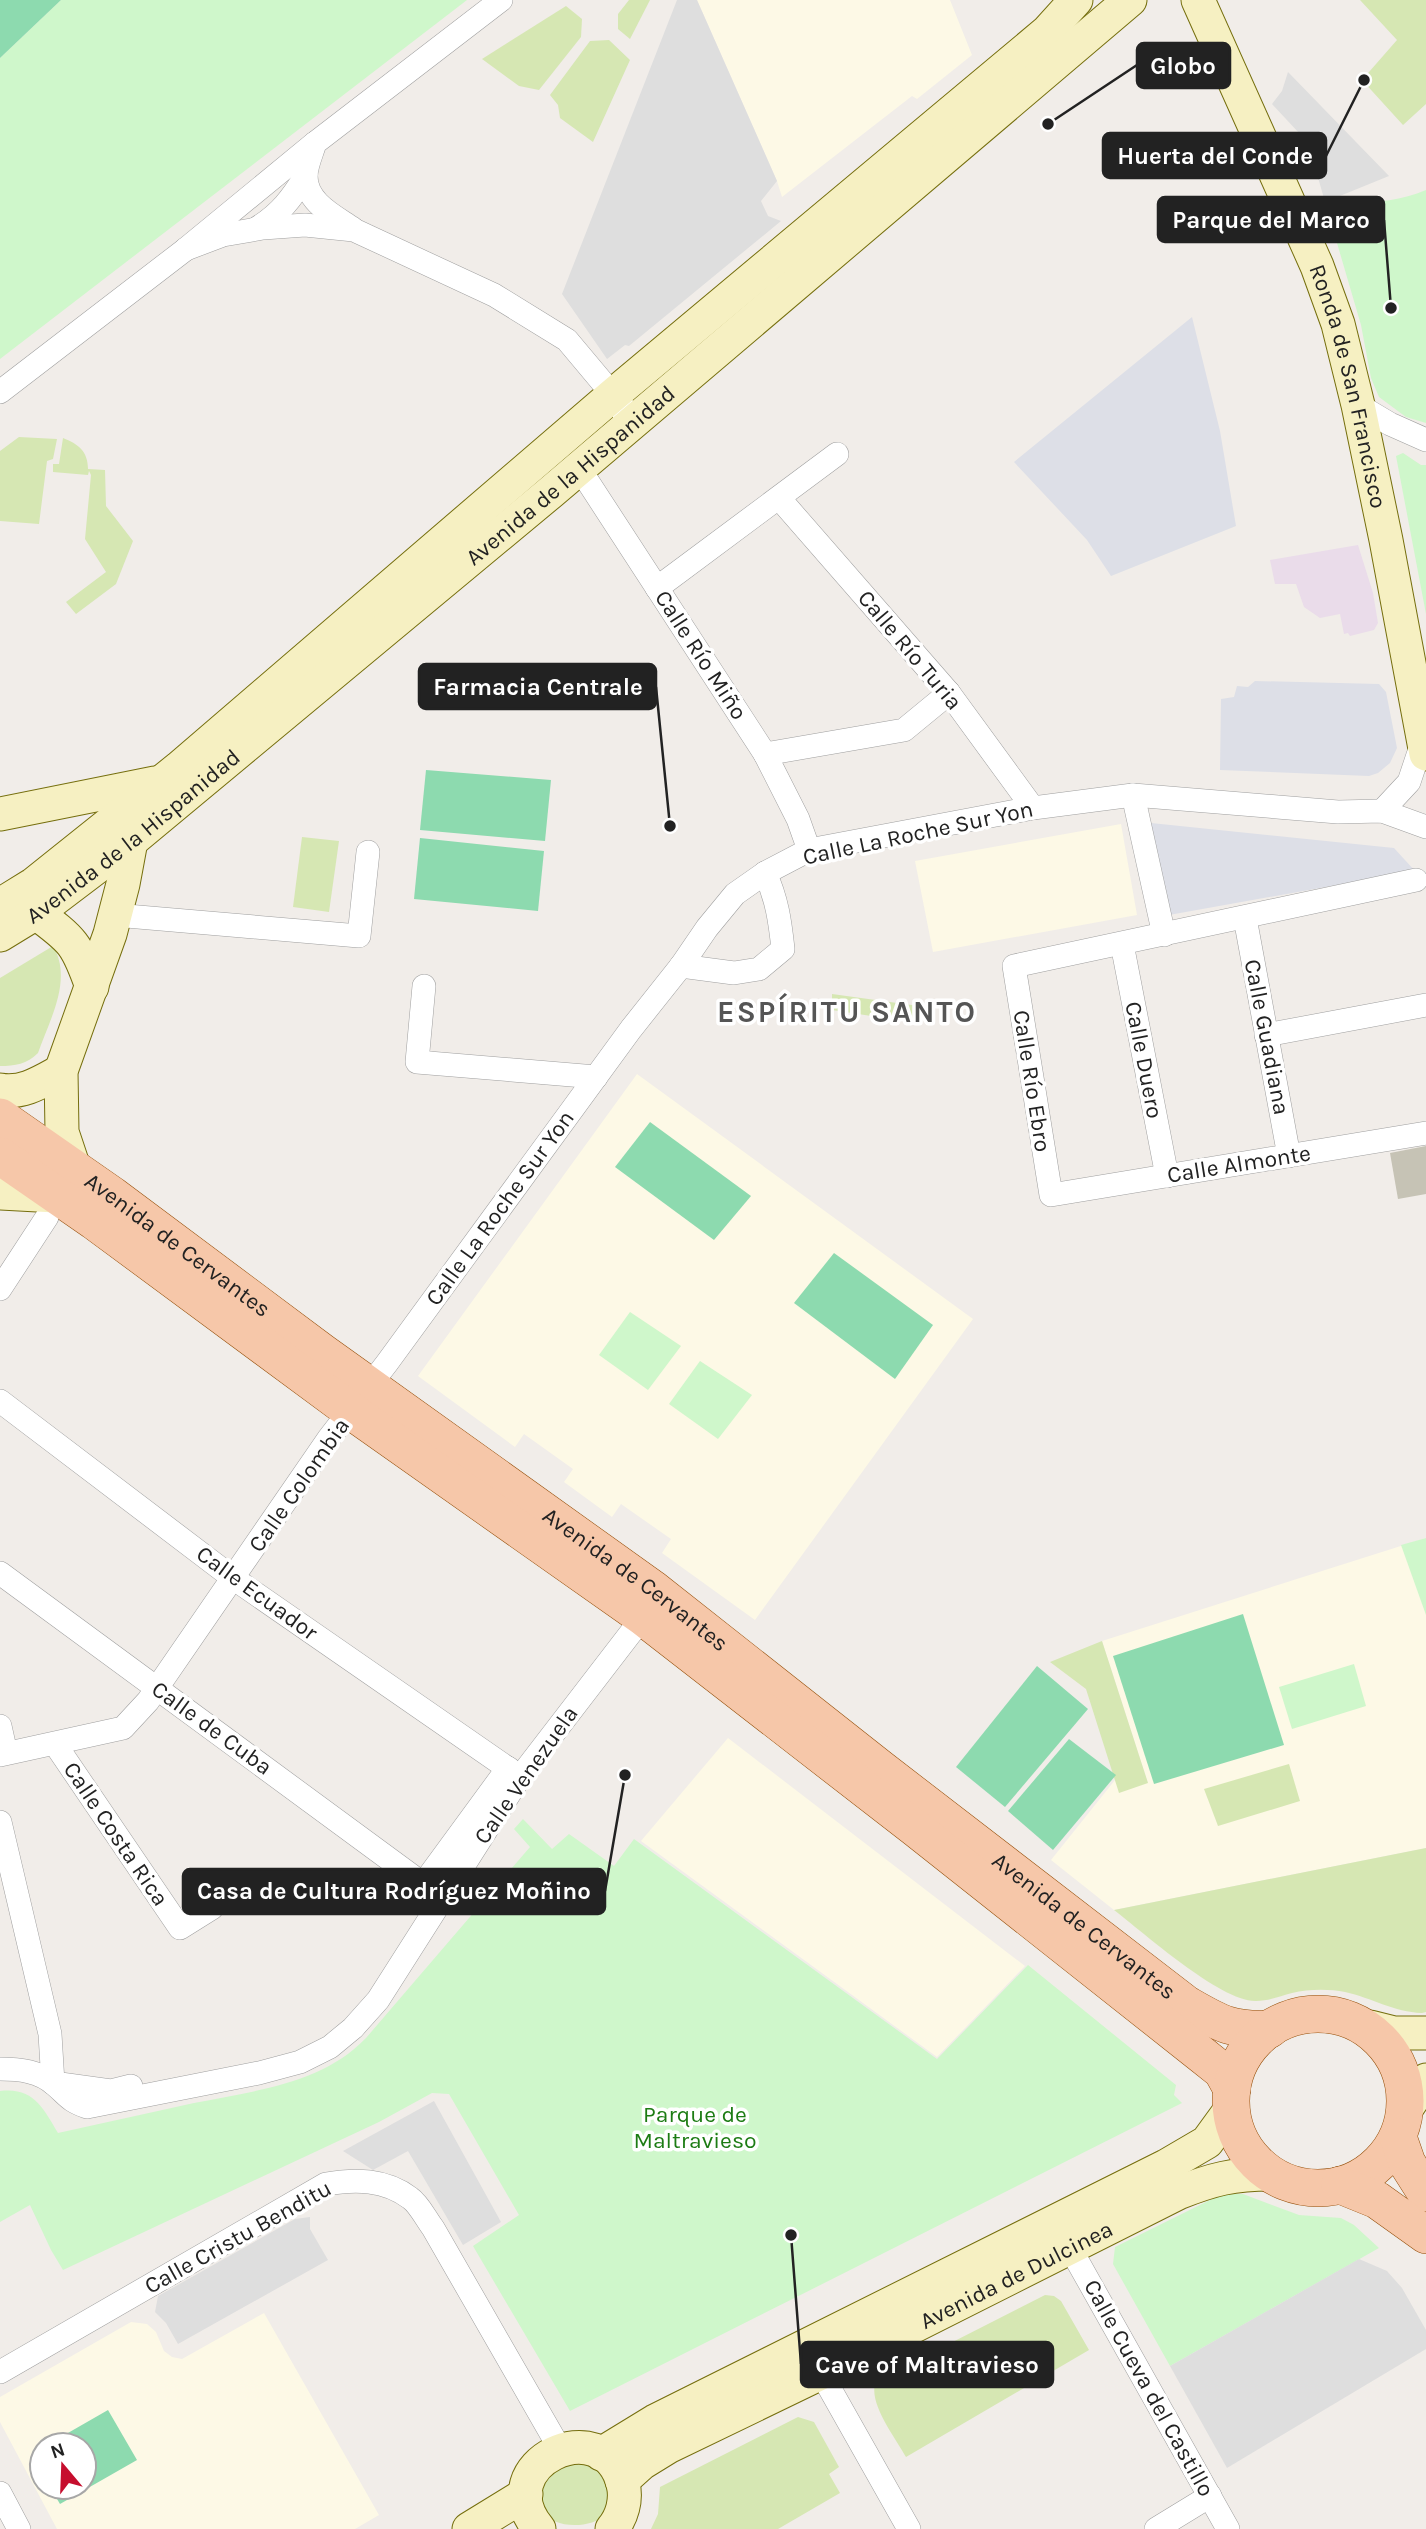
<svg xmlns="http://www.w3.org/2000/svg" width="1426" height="2529" viewBox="0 0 1426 2529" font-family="Karla,sans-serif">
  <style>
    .industrial { fill: #eadcea }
    .education { fill: #fdf9e6; fill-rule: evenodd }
    .construction { fill: #c6c3b5 }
    .grass { fill: #d6e7b3 }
    .park { fill: #cff7cb }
    .pitch { fill: #8ddaaf }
    .parking { fill: #dedede }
    .plaza { fill: #dddfe7 }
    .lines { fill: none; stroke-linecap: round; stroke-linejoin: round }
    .street-casing { stroke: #9f9f9f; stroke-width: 24 }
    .secondary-casing { stroke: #756e0d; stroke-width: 35 }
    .primary-casing { stroke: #954f0a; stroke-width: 38 }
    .street { stroke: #fff; stroke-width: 23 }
    .secondary { stroke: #f6f0c2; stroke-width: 33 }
    .primary { stroke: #f6c7a9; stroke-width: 37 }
    .labels { text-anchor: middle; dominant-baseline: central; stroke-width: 7; stroke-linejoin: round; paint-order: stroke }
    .street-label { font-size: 23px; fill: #222; stroke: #fff }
    .park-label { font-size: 23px; fill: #1d7c14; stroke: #fff }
    .district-label { font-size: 30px; font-weight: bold; letter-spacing: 2px; fill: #555; stroke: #fff }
    .leader { fill: none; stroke: #222; stroke-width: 2.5 }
    .callout-dot { fill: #222; stroke: #fff; stroke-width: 2.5 }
    .callout { fill: #222; stroke: #222; stroke-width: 2.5 }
    .callout-label { font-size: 24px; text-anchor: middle; font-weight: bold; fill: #fff }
  </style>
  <rect width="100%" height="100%" fill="#f1ede9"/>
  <!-- industrial -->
  <polygon class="industrial" points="1358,545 1373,593 1378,623 1374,630 1350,636 1348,633 1344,634 1340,614 1320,618 1304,607 1296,584 1275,584 1270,560"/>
  <!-- education -->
  <g class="education">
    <polygon points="697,0 950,0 972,55 917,99 912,96 782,197 777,181"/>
    <polygon points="1121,824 1137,915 933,952 915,861"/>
    <polygon points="637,1074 973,1319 755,1620 662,1553 671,1539 621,1504 612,1517 564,1482 573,1469 524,1434 515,1447 418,1376"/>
    <polygon points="1426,1538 1426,1848 1114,1910 1051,1860 1115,1780 1148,1783 1102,1641"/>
    <polygon points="728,1738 1025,1966 937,2057 641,1841"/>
    <path d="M264,2313L379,2515L355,2529H57L0,2422V2397L131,2322L147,2324L156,2332L164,2351L172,2357L182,2359ZM42,2445H84V2487H42Z"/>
  </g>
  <!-- construction -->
  <polygon class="construction" points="1426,1146 1426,1194 1398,1199 1390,1153"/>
  <!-- grass -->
  <g class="grass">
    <polygon points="629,0 650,0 630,39 618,29 618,14"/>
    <polygon points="1360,0 1426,0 1426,104 1403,125 1362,80 1397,40"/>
    <polygon points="566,6 582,19 581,37 539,90 519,86 482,59"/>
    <polygon points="609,40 630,60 593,142 560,118 558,105 550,95 590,41"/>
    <polygon points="19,437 57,439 53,459 47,461 39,524 0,521 0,451"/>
    <path d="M63,438C78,444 88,451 88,469L105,470L106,506L133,541L116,584L76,614L66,602L106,572L85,539L91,475L89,471L88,475L53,472V464H59Z"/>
    <polygon points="302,837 339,841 329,912 293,907"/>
    <path d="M53,946C73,979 50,1019 38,1053C27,1064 15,1066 0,1066V978Z"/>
    <polygon points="832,994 919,1006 917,1023 832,1010"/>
    <polygon points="1102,1641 1148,1783 1119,1793 1086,1689 1050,1662"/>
    <polygon points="1289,1764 1300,1801 1218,1826 1204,1789"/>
    <path d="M1426,1848V2012L1422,2013C1394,2012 1372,1998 1345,1992C1329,1989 1309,1989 1292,1993C1280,1996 1269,2001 1256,2001C1221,2002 1144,1933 1114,1910Z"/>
    <path d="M1045,2295L1054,2296L1061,2301L1089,2350L906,2457C895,2437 867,2402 876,2381Z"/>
    <polygon points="798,2417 814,2422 839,2467 829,2474 840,2493 778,2529 651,2529 658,2514 660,2487"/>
    <path d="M567,2454L610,2477C609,2487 610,2507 605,2515C592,2529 551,2529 543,2511C540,2502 541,2488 540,2478Z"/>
  </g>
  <!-- park -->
  <g class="park">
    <polygon points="61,0 467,0 0,359 0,58"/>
    <path d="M1426,190V423L1406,417L1379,397L1371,378L1361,325L1325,202C1359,203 1394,204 1426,190Z"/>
    <polygon points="1403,453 1421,465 1426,465 1426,614 1396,456"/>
    <polygon points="630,1312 681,1346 648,1390 599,1355"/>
    <polygon points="700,1361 752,1395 718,1439 669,1404"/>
    <polygon points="1426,1538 1426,1615 1401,1545"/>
    <polygon points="1354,1664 1366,1706 1292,1729 1279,1687"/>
    <path d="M523,1819L552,1849L569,1834L614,1866L634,1839L937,2059L1028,1965L1176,2085L1174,2095L1182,2103L570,2411L473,2246L519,2215L449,2094L432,2093L379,2122L63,2270L51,2250L30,2205L0,2222V2091C34,2087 43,2108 58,2133C103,2123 149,2113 194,2103C254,2091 322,2084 366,2038L530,1847L514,1829Z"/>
    <polygon points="1229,2194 1243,2194 1299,2215 1341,2218 1354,2225 1379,2248 1170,2366 1113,2264 1115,2247 1216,2197"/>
  </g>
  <!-- pitch -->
  <g class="pitch">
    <polygon points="0,0 61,0 0,58"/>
    <polygon points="426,770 551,780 545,841 420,830"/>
    <polygon points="420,838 544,851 538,911 414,899"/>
    <polygon points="650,1122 751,1196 714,1240 615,1167"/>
    <polygon points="834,1253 933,1325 895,1379 794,1303"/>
    <polygon points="1243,1614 1284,1745 1154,1784 1113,1656"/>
    <polygon points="1037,1666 1088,1709 1005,1807 956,1767"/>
    <polygon points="1069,1739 1116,1775 1053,1850 1008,1811"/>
    <polygon points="108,2410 137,2460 60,2504 50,2487 84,2487 84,2445 47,2445"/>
  </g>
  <!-- parking -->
  <g class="parking">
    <polygon points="677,0 697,0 777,181 761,201 768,216 781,221 629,346 625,345 607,359 562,294"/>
    <polygon points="1288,72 1389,176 1325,202 1315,167 1291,136 1300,134 1272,104 1282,91"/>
    <polygon points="434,2101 501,2222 463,2245 408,2151 373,2170 343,2151"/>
    <polygon points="310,2217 310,2229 328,2260 178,2344 166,2323 155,2312 158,2296 295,2219"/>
    <polygon points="1359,2259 1387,2271 1402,2288 1426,2330 1426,2349 1227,2468 1170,2366"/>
  </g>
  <!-- plaza -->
  <g class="plaza">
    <polygon points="1192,317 1220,431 1236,526 1111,576 1087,540 1014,462"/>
    <polygon points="1255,681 1379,684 1386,692 1397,748 1390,763 1378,773 1369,776 1220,770 1221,699 1234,697 1237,686 1248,687"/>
    <polygon points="1151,823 1394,848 1415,871 1169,915"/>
  </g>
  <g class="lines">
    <!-- street casing -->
    <g class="street-casing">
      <g id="street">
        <path d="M257,228C280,214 292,198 306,175"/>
        <path d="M352,228C333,215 306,202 306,176C306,166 312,153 315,143L501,0"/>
        <polyline points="186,249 223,235 263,228 305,225 354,230 494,295 567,340 624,408 625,427"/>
        <polyline points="0,392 186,249 315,143"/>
        <polyline points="1358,405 1390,424 1426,440"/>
        <polyline points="579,468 765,754 798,819 809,850"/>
        <polyline points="779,498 949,693 1033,808"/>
        <polyline points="657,588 837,454"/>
        <polyline points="765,754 904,730 949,693"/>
        <polyline points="1133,795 1164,935"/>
        <polyline points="1382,811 1409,782 1423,740"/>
        <polyline points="1416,880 1014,966 1051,1195 1426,1133"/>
        <polyline points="115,915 359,936 368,852"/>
        <polyline points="1245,918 1289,1156"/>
        <polyline points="1122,944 1167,1176"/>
        <path d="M681,966L734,973L759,969L783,949C780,921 777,899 765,873"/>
        <polyline points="424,986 417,1062 596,1077"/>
        <polyline points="1266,1035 1426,1005"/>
        <polyline points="0,1289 47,1217"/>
        <polyline points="0,1401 233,1578 519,1776"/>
        <polyline points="0,1573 423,1884 508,1768"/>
        <polyline points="0,1726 6,1753"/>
        <polyline points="55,1744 180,1928 212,1908"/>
        <polyline points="0,1755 123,1728 148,1701 329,1438 387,1363 631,1029 681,966 707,928 735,894 765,873 809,850 1033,808 1133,795 1338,812 1382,811 1426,827"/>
        <polyline points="0,1822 50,2034 53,2083"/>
        <path d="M0,2069C19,2069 40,2071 55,2085C69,2097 68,2100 87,2107L259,2073L300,2062L330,2047L353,2028L378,2000L520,1777L643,1617"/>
        <polyline points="53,2083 111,2091 131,2086"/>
        <polyline points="1070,2248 1228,2529"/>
        <path d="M0,2372L326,2184C355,2179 385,2179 410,2198C419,2204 426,2219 433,2228L560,2449"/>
        <polyline points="821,2373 909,2529"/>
        <polyline points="0,2493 19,2529"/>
        <polyline points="1156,2529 1210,2496"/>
      </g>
    </g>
    <!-- secondary casing -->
    <g class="secondary-casing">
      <g id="secondary">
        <path id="s1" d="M1198,0L1317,266L1338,324L1358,405L1386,540L1426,754"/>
        <polyline points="0,814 155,783"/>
        <polyline points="0,905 34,884 179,768 613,395 1047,32 1076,0"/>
        <path d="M36,913C73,940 77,944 92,987"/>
        <path id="s2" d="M0,935L36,913L131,841L551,492L1130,0"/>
        <path d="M0,1090C23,1094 41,1082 61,1071"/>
        <polyline points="74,1168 62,1132 61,1071 110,934 123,884 131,841"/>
        <polyline points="0,1193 56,1196"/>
        <polyline points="1370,2027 1394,2033 1426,2033"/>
        <polyline points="1406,2109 1426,2080"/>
        <polyline points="601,2454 655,2421 1166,2166 1207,2142 1231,2109"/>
        <path id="s3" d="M622,2481L642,2463L668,2447L821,2373L1178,2193C1213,2179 1233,2174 1271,2174"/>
        <polyline points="469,2529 526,2494"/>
        <path d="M539,2529C485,2464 604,2408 623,2484C627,2500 622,2517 612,2529"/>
      </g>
    </g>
    <!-- primary casing -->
    <g class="primary-casing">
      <g id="primary">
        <path id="s4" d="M0,1117L112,1195L322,1352L653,1589L881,1769L1186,2004C1219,2023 1231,2031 1270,2029"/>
        <polyline points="0,1156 94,1221 351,1411 643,1617 915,1828 1202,2055 1222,2071 1232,2089"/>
        <circle cx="1318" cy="2101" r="87"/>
        <polyline points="1398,2137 1407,2163 1426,2193"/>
        <polyline points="1340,2185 1377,2200 1426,2235"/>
      </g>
    </g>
    <!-- street -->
    <use href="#street" class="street"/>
    <!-- secondary -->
    <use href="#secondary" class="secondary"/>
    <!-- primary -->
    <use href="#primary" class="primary"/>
  </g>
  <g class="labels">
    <!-- street labels -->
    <g class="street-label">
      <text stroke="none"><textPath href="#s1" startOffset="416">Ronda de San Francisco</textPath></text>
      <text stroke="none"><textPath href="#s2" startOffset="733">Avenida de la Hispanidad</textPath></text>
      <text transform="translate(910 650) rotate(50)">Calle Río Turia</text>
      <text transform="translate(701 655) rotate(57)">Calle Río Miño</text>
      <text transform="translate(918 833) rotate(-12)">Calle La Roche Sur Yon</text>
      <text stroke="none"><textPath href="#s2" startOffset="166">Avenida de la Hispanidad</textPath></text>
      <text transform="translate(1267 1037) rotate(79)">Calle Guadiana</text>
      <text transform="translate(1144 1060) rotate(79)">Calle Duero</text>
      <text transform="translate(1032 1081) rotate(81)">Calle Río Ebro</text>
      <text transform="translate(1239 1164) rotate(-9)">Calle Almonte</text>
      <text transform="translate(500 1208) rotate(-54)">Calle La Roche Sur Yon</text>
      <text stroke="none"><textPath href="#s4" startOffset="219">Avenida de Cervantes</textPath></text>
      <text transform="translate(299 1485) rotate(-55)">Calle Colombia</text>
      <text stroke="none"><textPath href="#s4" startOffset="786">Avenida de Cervantes</textPath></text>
      <text transform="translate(257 1593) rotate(36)">Calle Ecuador</text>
      <text transform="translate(212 1728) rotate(36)">Calle de Cuba</text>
      <text transform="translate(526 1775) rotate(-55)">Calle Venezuela</text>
      <text transform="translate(116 1834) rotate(56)">Calle Costa Rica</text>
      <text stroke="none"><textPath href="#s4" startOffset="1353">Avenida de Cervantes</textPath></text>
      <text transform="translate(238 2237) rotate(-29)">Calle Cristu Benditu</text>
      <text stroke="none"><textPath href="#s3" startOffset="446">Avenida de Dulcinea</textPath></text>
      <text transform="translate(1149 2388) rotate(61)">Calle Cueva del Castillo</text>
    </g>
    <!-- park labels -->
    <g class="park-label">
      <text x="695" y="2114">Parque de<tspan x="695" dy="26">Maltravieso</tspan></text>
    </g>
    <!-- district labels -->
    <g class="district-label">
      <text x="847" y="1012">ESPÍRITU SANTO</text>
    </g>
  </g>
  <!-- callouts -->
  <path class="leader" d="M1048 124L1137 65M1364 80L1326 156M1391 308L1384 220M670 826L656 687M625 1775L605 1891M791 2235L801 2364"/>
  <g class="callout-dot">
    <circle cx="1048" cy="124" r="7"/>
    <circle cx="1364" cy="80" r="7"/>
    <circle cx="1391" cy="308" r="7"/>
    <circle cx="670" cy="826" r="7"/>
    <circle cx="625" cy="1775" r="7"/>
    <circle cx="791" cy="2235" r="7"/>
  </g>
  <g class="callout">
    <rect x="1137" y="43" width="93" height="45" rx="7"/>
    <rect x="1103" y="133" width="223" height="45" rx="7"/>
    <rect x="1158" y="197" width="226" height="45" rx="7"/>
    <rect x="419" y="664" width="237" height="45" rx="7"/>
    <rect x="183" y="1869" width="422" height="45" rx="7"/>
    <rect x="801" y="2342" width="252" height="45" rx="7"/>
  </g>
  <g class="callout-label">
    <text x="1183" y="74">Globo</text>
    <text x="1215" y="164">Huerta del Conde</text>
    <text x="1271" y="228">Parque del Marco</text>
    <text x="538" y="695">Farmacia Centrale</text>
    <text x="394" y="1899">Casa de Cultura Rodríguez Moñino</text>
    <text x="927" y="2373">Cave of Maltravieso</text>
  </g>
  <!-- north arrow -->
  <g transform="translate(63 2466) rotate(341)"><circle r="33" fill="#ffffff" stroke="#a7a7a7" stroke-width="2"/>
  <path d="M0-5L12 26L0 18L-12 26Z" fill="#c60e2e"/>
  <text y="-10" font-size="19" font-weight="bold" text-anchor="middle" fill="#222222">N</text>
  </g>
</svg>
